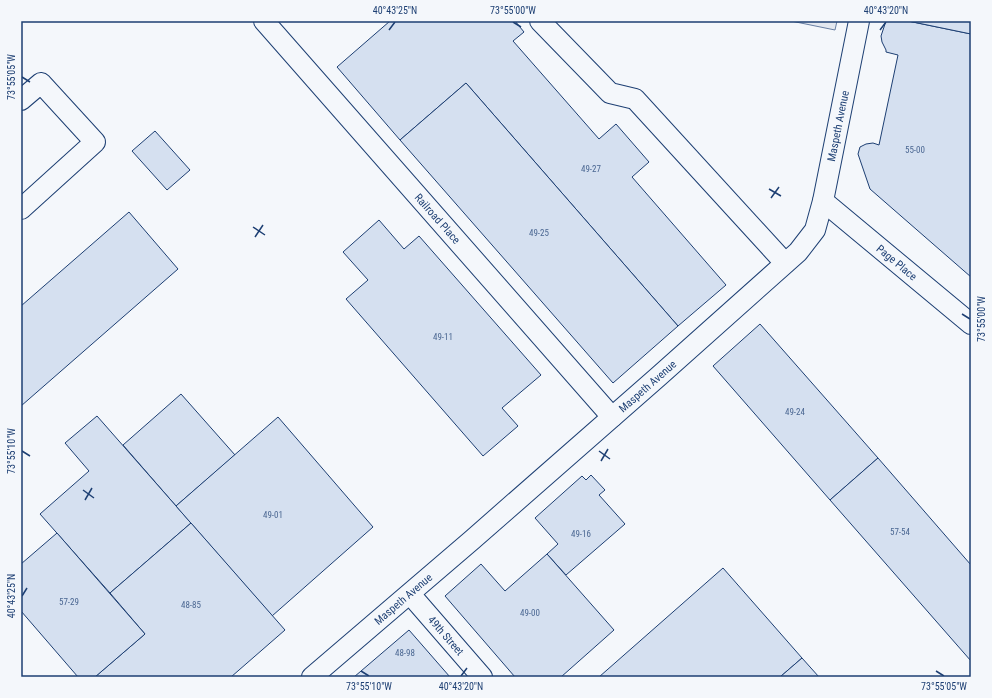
<svg xmlns="http://www.w3.org/2000/svg" width="992" height="698" viewBox="0 0 992 698" font-family="'Roboto Condensed',sans-serif">
  <style>
    .parking { fill: #e3e8f0; stroke: #687fa3 }
    .building { fill: #d5e0f0; stroke: #1d3f73 }
    .lines { fill: none; stroke-linecap: round; stroke-linejoin: round }
    .minor-casing { stroke: #1d3f73; stroke-width: 22 }
    .minor { stroke: #f4f7fb; stroke-width: 20 }
    .ticks { fill: none; stroke: #1d3f73; stroke-width: 1.5 }
    .labels { text-anchor: middle; dominant-baseline: central; stroke-width: 3; stroke-linejoin: round; paint-order: stroke }
    .number-label { font-size: 9px; fill: #4b6792 }
    .street-label { font-size: 11px; fill: #1d3f73; stroke: #f4f7fb }
    .neatline { fill: none; stroke: #1d3f73; stroke-width: 1.5 }
    .ticks-label { font-size: 10px; text-anchor: middle; fill: #1d3f73 }
  </style>
  <rect width="100%" height="100%" fill="#f4f7fb"/>
  <!-- parking -->
  <polygon class="parking" points="791,21 837,21 835,30"/>
  <!-- building -->
  <g class="building">
    <polygon points="390,21 515,21 524,32 513,41 599,139 616,124 649,162 632,177 726,285 678,326 466,83 400,140 337,67"/>
    <polygon points="886,21 908,21 971,34 971,277 870,189 858,154 860,147 866,144 873,143 879,145 898,55 886,52 886,50 882,42 881,36"/>
    <polygon points="908,21 971,21 971,34"/>
    <polygon points="466,83 678,326 613,383 400,140"/>
    <polygon points="155,131 190,170 167,190 132,151"/>
    <polygon points="129,212 178,269 21,406 21,306"/>
    <polygon points="379,220 404,249 419,236 541,375 502,408 518,426 483,456 346,299 368,280 343,252"/>
    <polygon points="760,324 878,458 830,500 713,366"/>
    <polygon points="181,394 235,455 176,506 123,445"/>
    <polygon points="97,416 191,523 110,593 40,514 89,471 65,443"/>
    <polygon points="278,417 373,527 272,616 176,506"/>
    <polygon points="878,458 971,565 971,661 830,500"/>
    <polygon points="591,475 605,490 599,495 625,524 566,575 547,554 558,544 535,518 582,476 586,480"/>
    <polygon points="191,523 285,630 231,677 95,677 145,634 110,593"/>
    <polygon points="57,533 145,634 95,677 78,677 21,611 21,564"/>
    <polygon points="547,554 614,630 561,677 515,677 445,596 481,564 505,591"/>
    <polygon points="723,568 802,658 780,677 599,677"/>
    <polygon points="409,630 450,677 354,677"/>
    <polygon points="802,658 819,677 780,677"/>
  </g>
  <g class="lines">
    <!-- minor casing -->
    <g class="minor-casing">
      <g id="minor">
        <path id="s1" d="M264,21L612,417"/>
        <polyline points="540,21 610,93 635,99 785,263"/>
        <polyline points="21,100 41,83 95,142 21,209"/>
        <path id="s2" d="M823,201L971,324"/>
        <path id="s3" d="M410,594L482,677"/>
        <path id="s4" d="M312,677L472,540L659,376L798,252L815,230L823,201L859,21"/>
      </g>
    </g>
    <!-- minor -->
    <use href="#minor" class="minor"/>
  </g>
  <!-- ticks -->
  <path class="ticks" d="M513,22L521,27M389,30L395,22M880,30L886,22M22,77L30,82M769,189L781,196M771,198L779,187M253,227L265,235M255,237L263,225M962,314L970,319M22,451L30,456M599,451L610,459M601,461L608,449M83,490L94,498M85,500L92,488M22,596L27,588M361,671L369,676M936,671L944,676M461,676L467,668"/>
  <g class="labels">
    <!-- number labels -->
    <g class="number-label">
      <text x="915" y="150">55-00</text>
      <text x="591" y="169">49-27</text>
      <text x="539" y="233">49-25</text>
      <text x="443" y="337">49-11</text>
      <text x="795" y="412">49-24</text>
      <text x="273" y="515">49-01</text>
      <text x="900" y="532">57-54</text>
      <text x="581" y="534">49-16</text>
      <text x="69" y="602">57-29</text>
      <text x="191" y="605">48-85</text>
      <text x="530" y="613">49-00</text>
      <text x="405" y="653">48-98</text>
    </g>
    <!-- street labels -->
    <g class="street-label">
      <text stroke="none"><textPath href="#s4" startOffset="780">Maspeth Avenue</textPath></text>
      <text stroke="none"><textPath href="#s1" startOffset="263">Railroad Place</textPath></text>
      <text stroke="none"><textPath href="#s2" startOffset="96">Page Place</textPath></text>
      <text stroke="none"><textPath href="#s4" startOffset="444">Maspeth Avenue</textPath></text>
      <text stroke="none"><textPath href="#s4" startOffset="120">Maspeth Avenue</textPath></text>
      <text stroke="none"><textPath href="#s3" startOffset="55">49th Street</textPath></text>
    </g>
  </g>
  <!-- border -->
  <rect width="992" height="698" fill="none" stroke="#f4f7fb" stroke-width="44"/>
  <rect x="22" y="22" width="948" height="654" class="neatline"/>
  <g class="ticks-label">
    <text x="395" y="14">40°43'25"N</text>
    <text x="513" y="14">73°55'00"W</text>
    <text x="886" y="14">40°43'20"N</text>
    <text transform="translate(11 77) rotate(-90)" y="4">73°55'05"W</text>
    <text transform="translate(981 319) rotate(-90)" y="4">73°55'00"W</text>
    <text transform="translate(11 451) rotate(-90)" y="4">73°55'10"W</text>
    <text transform="translate(11 596) rotate(-90)" y="4">40°43'25"N</text>
    <text x="369" y="690">73°55'10"W</text>
    <text x="461" y="690">40°43'20"N</text>
    <text x="944" y="690">73°55'05"W</text>
  </g>
</svg>
